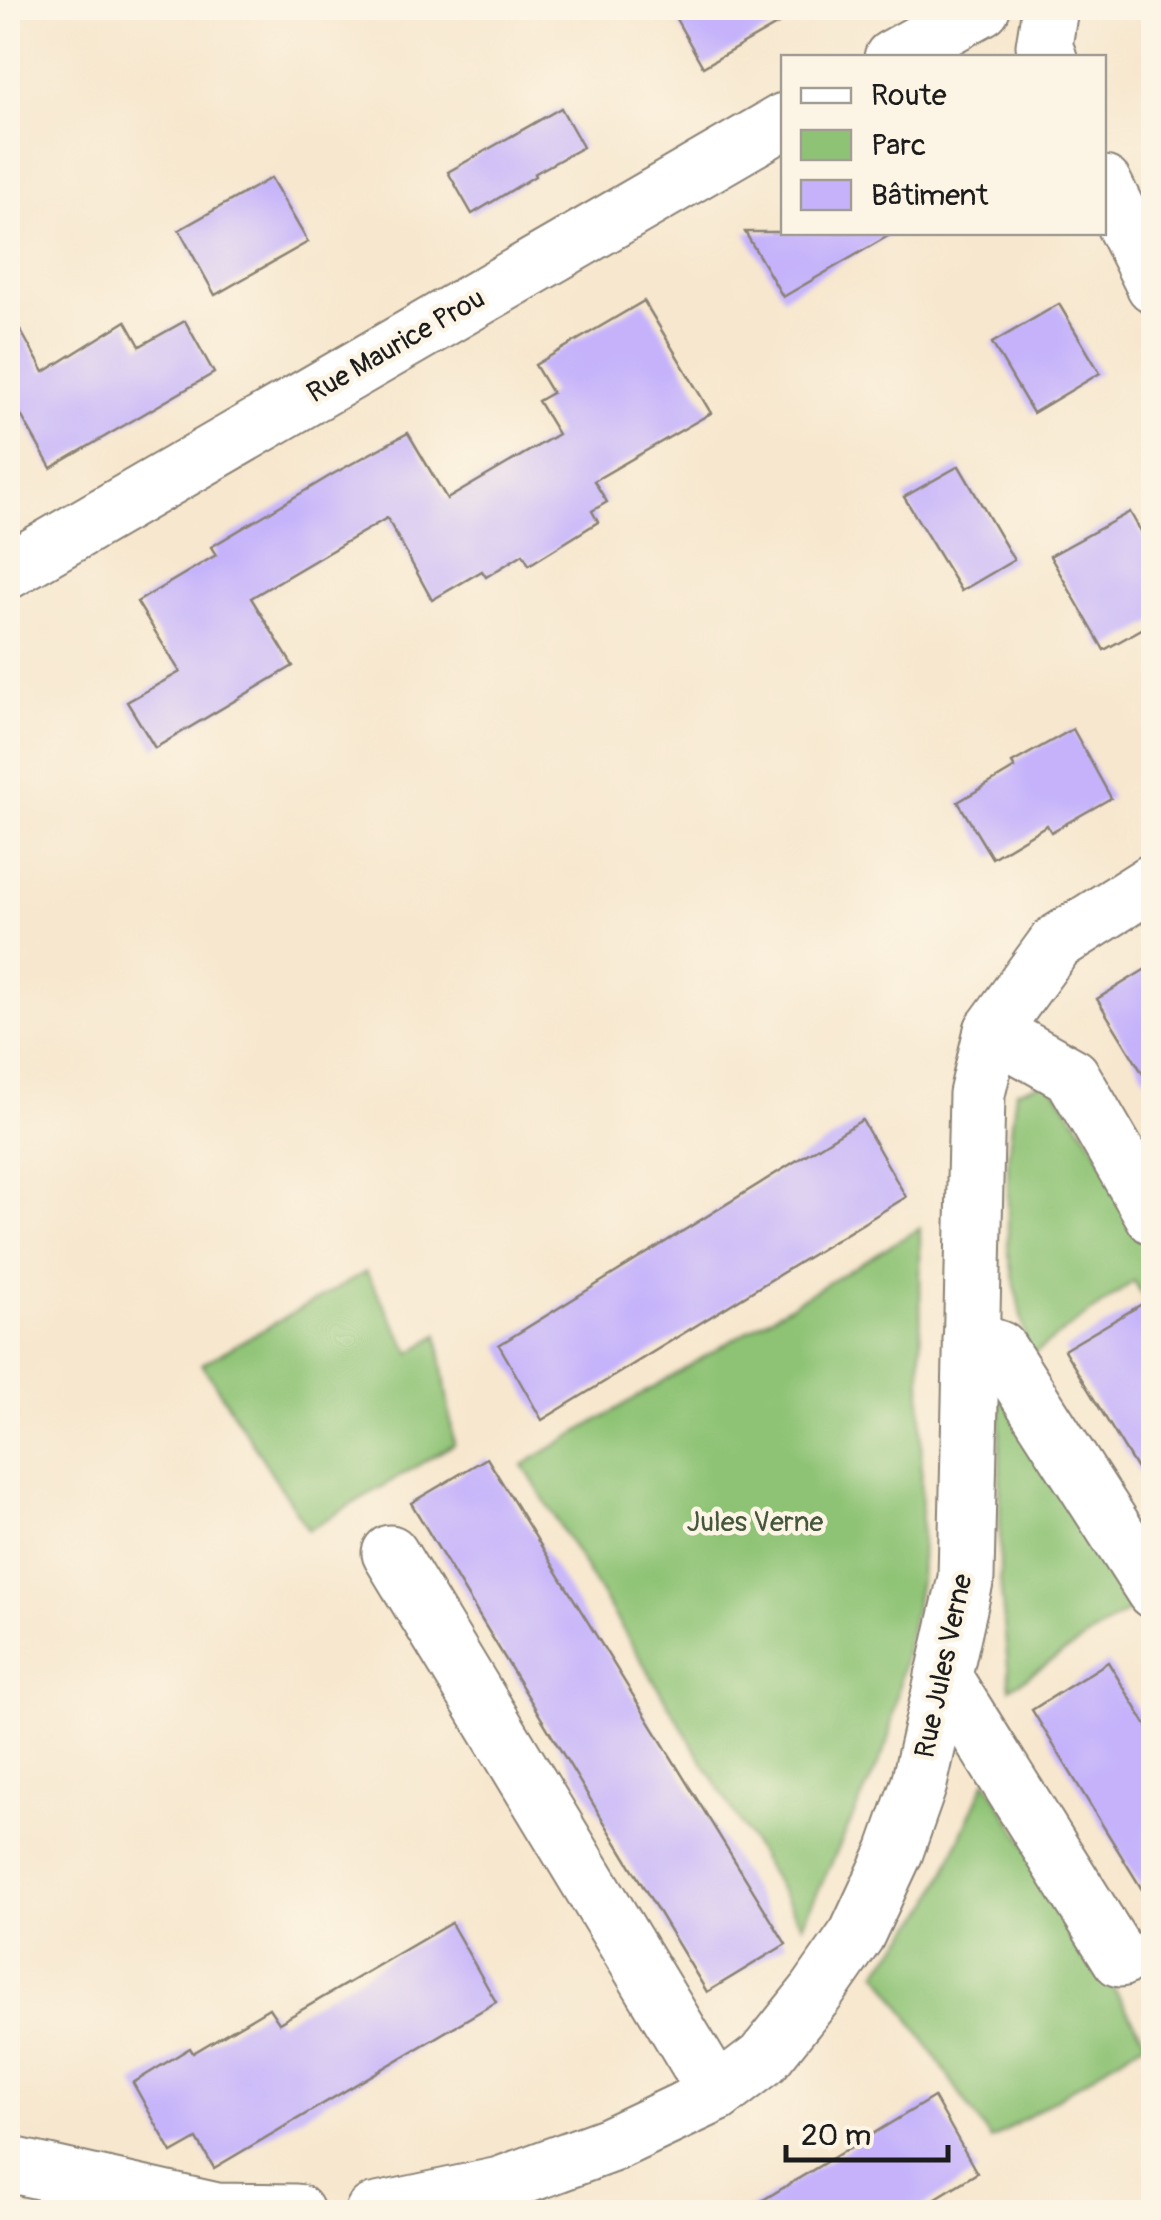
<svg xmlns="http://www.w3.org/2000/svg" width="1161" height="2220" viewBox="0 0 1161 2220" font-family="Pangolin,sans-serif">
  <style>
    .green { fill: #8ec375; stroke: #557048; stroke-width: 2.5 }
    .building { fill: #c5b2fb }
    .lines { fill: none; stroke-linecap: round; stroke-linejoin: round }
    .minor-casing { stroke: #8a8275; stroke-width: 59 }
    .minor { stroke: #fff; stroke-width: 55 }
    .labels { text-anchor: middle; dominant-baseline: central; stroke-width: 9; stroke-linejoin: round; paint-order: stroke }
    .street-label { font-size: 28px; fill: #1c1c1c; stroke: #fcf5e5 }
    .park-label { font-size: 28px; fill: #44563b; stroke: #fcf5e5 }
  </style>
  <rect width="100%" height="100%" fill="#fcf5e5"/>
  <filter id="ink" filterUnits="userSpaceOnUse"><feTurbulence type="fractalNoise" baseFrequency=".01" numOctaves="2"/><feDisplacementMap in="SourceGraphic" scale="20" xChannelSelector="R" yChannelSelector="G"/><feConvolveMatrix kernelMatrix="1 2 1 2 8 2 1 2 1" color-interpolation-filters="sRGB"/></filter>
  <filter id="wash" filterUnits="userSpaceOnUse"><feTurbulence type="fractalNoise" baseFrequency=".0048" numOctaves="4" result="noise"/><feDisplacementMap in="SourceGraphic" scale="40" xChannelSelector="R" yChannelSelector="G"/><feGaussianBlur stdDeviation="2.25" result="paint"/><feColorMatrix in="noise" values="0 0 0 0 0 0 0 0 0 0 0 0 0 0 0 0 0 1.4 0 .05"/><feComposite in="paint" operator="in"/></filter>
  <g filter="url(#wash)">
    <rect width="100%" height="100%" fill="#f7e7ce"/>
    <!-- green -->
    <g class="green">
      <polygon points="1049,1081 1154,1230 1153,1312 1134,1281 1029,1357 1008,1250 1008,1155 1016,1091"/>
      <polygon points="920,1228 922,1540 920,1581 887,1745 802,1925 523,1465"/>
      <polygon points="366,1272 411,1353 438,1335 454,1444 308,1530 202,1364"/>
      <polygon points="1000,1376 1137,1605 1010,1688 1000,1580"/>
      <polygon points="986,1780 1146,2041 991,2140 878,1971 931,1904"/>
    </g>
    <g id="blocks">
      <!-- building -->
      <g class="building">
        <polygon points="670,8 806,8 703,67"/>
        <polygon points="561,108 583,147 534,174 535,176 472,214 448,172"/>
        <polygon points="271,178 308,242 215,295 179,230"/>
        <polygon points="745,232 895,232 783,297"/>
        <polygon points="644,301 711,413 594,481 607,502 592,511 598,522 529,565 523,554 486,577 482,571 432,600 387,518 251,598 293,666 155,748 127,702 180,672 137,602 216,555 211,547 333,474 408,433 447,499 558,434 538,401 552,393 535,365"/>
        <polygon points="1059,304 1100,373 1033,413 992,343"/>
        <polygon points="8,308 44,372 126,321 140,346 185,321 214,373 51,468 8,392"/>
        <polygon points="959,466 1014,560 961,591 904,497"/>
        <polygon points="1130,512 1154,555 1154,622 1104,650 1050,556"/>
        <polygon points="1073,729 1111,798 1051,832 1047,825 992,858 958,802 1015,768 1012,763"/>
        <polygon points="1154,964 1154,1092 1097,999"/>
        <polygon points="862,1120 906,1197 542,1420 499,1345"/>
        <polygon points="1154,1297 1154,1497 1064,1350"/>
        <polygon points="487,1458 786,1944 707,1992 411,1503"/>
        <polygon points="1108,1662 1154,1737 1154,1909 1032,1710"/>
        <polygon points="451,1923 496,2002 214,2168 197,2139 172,2153 133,2083 190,2048 193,2053 269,2008 279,2023"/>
        <polygon points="934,2097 977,2173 913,2212 743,2212"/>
      </g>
    </g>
  </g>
  <g filter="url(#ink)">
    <use href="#blocks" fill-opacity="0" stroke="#8a8275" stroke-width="2.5"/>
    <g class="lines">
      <!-- minor casing -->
      <g class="minor-casing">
        <g id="minor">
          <polyline points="892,58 982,8"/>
          <polyline points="1049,58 1044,46 1050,8"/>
          <polyline points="1104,184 1154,285"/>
          <polyline points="8,571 784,121"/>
          <polyline points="992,1031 1072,1076 1154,1217"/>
          <polyline points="971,1339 999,1349 1154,1591"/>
          <polyline points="390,1553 717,2094"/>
          <polyline points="943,1676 1120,1959"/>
          <polyline points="8,2164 217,2211 296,2212"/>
          <polyline points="373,2212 500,2185 609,2145 717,2094 763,2059 816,1993 857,1934 895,1852 919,1784 966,1578 977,1094 992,1031 1056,943 1154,881"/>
        </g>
      </g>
      <!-- minor -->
      <use href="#minor" class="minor"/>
    </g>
  </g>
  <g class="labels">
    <!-- street labels -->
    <g class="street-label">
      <text transform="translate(396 346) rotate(-30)">Rue Maurice Prou</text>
      <text transform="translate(944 1666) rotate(-78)">Rue Jules Verne</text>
    </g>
    <!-- park labels -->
    <g class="park-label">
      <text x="755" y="1522">Jules Verne</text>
    </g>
  </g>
  <!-- margin -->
  <rect width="1161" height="2220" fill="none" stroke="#fcf5e5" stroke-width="40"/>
  <!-- legend -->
  <rect x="781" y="55" width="325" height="180" fill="#fcf5e5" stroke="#a29e95" stroke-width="2.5"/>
  <rect x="801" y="88" width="50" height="15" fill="#ffffff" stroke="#a29e95" stroke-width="2.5"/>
  <text x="871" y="105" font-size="30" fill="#1c1c1c">Route</text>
  <rect x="801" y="130" width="50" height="30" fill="#8ec375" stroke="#a29e95" stroke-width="2.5"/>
  <text x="871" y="155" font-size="30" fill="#1c1c1c">Parc</text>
  <rect x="801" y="180" width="50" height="30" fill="#c5b2fb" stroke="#a29e95" stroke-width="2.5"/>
  <text x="871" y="205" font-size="30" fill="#1c1c1c">Bâtiment</text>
  <!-- scale -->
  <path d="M786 2145v15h162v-15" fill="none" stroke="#1c1c1c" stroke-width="5"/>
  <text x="801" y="2145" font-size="30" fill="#1c1c1c" stroke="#fcf5e5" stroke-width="8" paint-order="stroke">20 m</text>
</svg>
